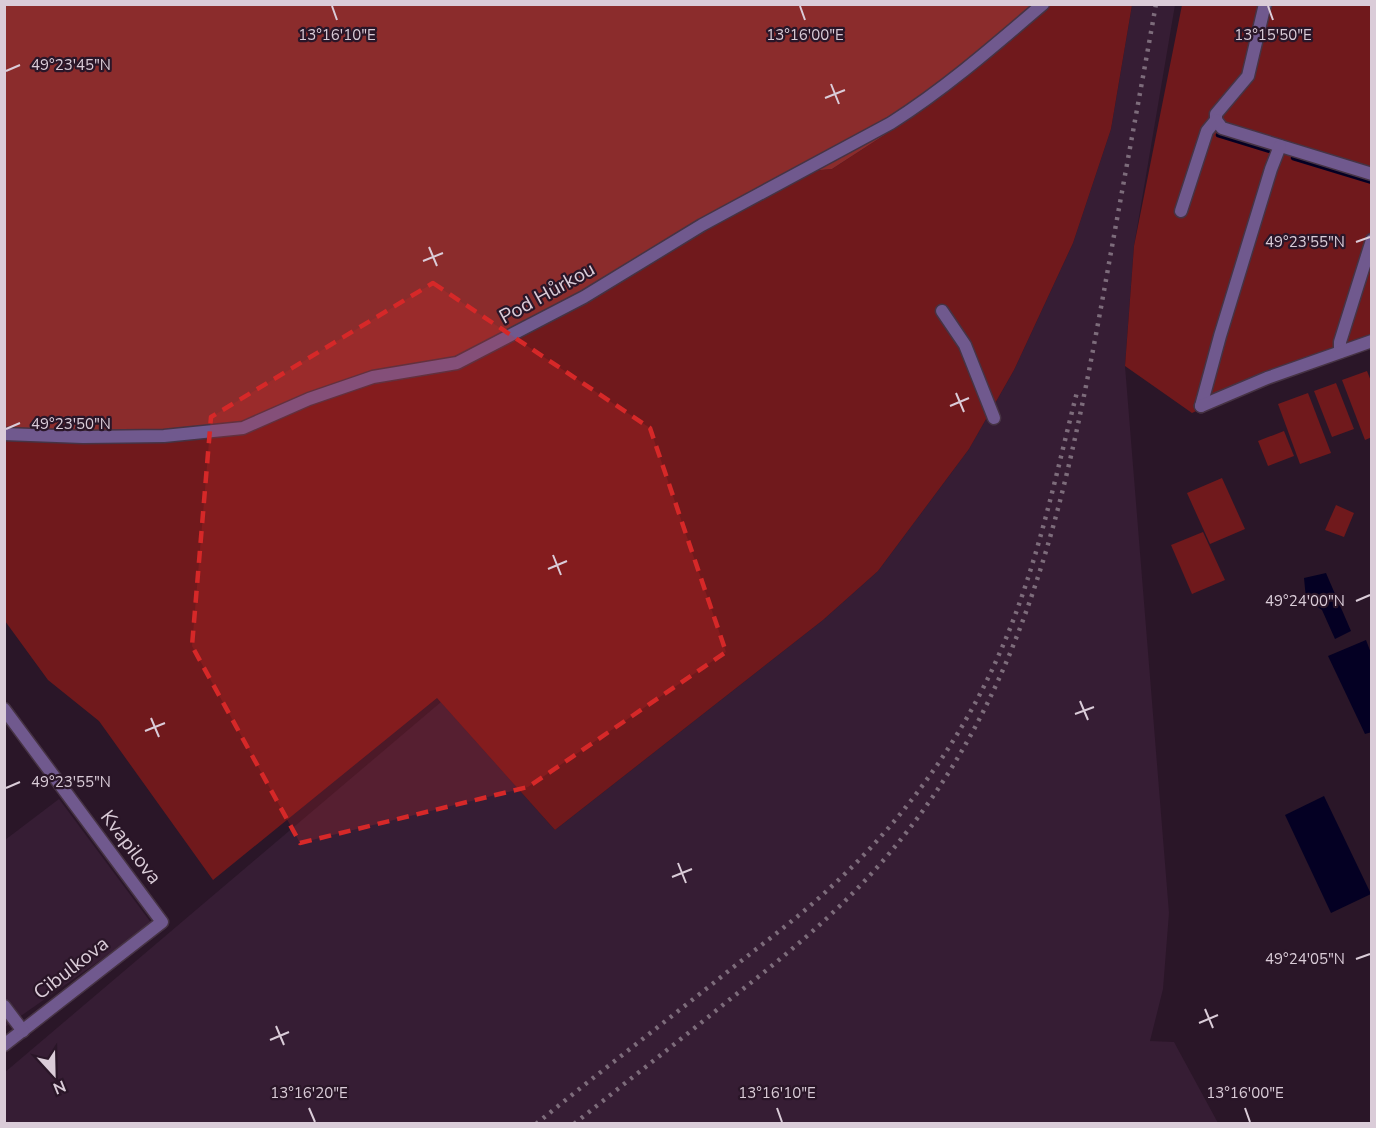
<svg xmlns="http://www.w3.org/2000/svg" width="1376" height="1128" viewBox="0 0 1376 1128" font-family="'Nunito Sans',sans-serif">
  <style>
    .built { fill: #361d34 }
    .green { fill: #70191c }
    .forest { fill: #8b2c2c }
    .water { fill: #040023 }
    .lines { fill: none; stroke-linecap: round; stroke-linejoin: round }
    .stream { stroke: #040023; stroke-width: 4.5 }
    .street-casing { stroke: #463344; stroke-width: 15 }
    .street { stroke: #70598e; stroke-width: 12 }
    .rail { stroke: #7d6c7b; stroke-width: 4.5; stroke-dasharray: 3 6; stroke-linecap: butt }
    .marked { fill: #d62828; fill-opacity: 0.2; stroke: #d62828; stroke-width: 4.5; stroke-dasharray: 12 8; stroke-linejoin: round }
    .ticks { fill: none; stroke: #daccd8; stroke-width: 2 }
    .labels { text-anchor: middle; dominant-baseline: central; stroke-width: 4.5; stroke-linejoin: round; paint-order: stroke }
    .street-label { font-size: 20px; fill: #daccd8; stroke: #2a1628 }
    .ticks-label { font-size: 15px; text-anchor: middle; fill: #daccd8; stroke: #2a1628; stroke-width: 4.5; stroke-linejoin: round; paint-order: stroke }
  </style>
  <rect width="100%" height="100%" fill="#2a1628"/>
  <!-- built -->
  <g class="built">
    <polygon points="1132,5 1175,5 1134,246 1125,366 1169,913 1163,989 1150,1041 1174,1042 1218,1123 5,1124 4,1073 441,702 555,830 823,620 878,571 969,449 1014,370 1073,243 1111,129"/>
    <polygon points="59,799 152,924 5,1027 5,840"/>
  </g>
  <!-- green -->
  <g class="green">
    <polygon points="1050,5 1132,5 1111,129 1073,243 1014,370 969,449 878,571 823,620 555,830 437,698 213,880 99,721 48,680 5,621 5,438 665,251 810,171 832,169 903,123 1015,36"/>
    <polygon points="1182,5 1371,5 1371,341 1267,378 1192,413 1125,366 1134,246"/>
    <polygon points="1367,371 1371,381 1372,437 1365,440 1342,380"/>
    <polygon points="1336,383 1354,429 1332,437 1314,391"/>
    <polygon points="1308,393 1331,453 1300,464 1278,404"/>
    <polygon points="1284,431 1294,456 1268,466 1258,441"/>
    <polygon points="1222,478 1245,529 1210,544 1187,493"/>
    <polygon points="1336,505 1354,513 1344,537 1325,530"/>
    <polygon points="1203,532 1225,580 1192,594 1171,545"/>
  </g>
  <!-- forest -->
  <polygon class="forest" points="5,5 1050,5 1015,36 903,123 832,169 810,171 469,360 374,380 243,432 5,438"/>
  <!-- water -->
  <g class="water">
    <polygon points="1326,573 1351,631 1335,639 1322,610 1306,599 1304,578"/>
    <polygon points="1366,640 1371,653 1372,732 1365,734 1328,656"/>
    <polygon points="1324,796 1371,894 1331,913 1285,815"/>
  </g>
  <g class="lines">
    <!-- stream -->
    <g class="stream">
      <polyline points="1218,135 1270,151"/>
      <polyline points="1293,158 1372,182"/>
    </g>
    <!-- street casing -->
    <g class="street-casing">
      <g id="street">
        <polyline points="1265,4 1248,76 1216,114 1216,120 1222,128 1372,174"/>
        <polyline points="1181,211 1207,131 1216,120"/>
        <polyline points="942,311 965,345 994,418"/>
        <polyline points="1340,352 1340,342 1372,240"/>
        <polyline points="1201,406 1220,336 1271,169 1280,146"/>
        <polyline points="1201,406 1267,378 1372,341"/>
        <path d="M4,434L83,437L164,436L243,428L309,399L373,377L457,363L584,297L702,225L891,123C946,88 994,46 1043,4"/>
        <polyline points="4,709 162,922 4,1045"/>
        <polyline points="4,1006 23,1031"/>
      </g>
    </g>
    <!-- street -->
    <use href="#street" class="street"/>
    <!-- rail -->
    <g class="rail">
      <path d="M536,1124C597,1074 660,1026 721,977C758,947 797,919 831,887C903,821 962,740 1001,650C1037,568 1055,478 1077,392"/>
      <path d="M574,1124C626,1082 678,1042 729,1000C780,960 829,920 872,873C1024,707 1065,504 1104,291C1121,196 1139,100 1156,4"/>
    </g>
  </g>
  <!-- marked area -->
  <path class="marked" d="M433,283L650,428L726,652L528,787L300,843L192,646L211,417Z"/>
  <!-- ticks -->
  <path class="ticks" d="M332,6L337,20M800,6L805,20M1268,6L1273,20M6,71L20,65M831,84L839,104M825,98L845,90M1356,242L1370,237M429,247L437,266M423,261L443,253M956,393L964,412M950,406L969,398M6,429L20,423M553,555L561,575M548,569L567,561M1356,601L1370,595M1080,701L1088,720M1075,714L1094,707M151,718L159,737M145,731L165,723M6,788L20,782M678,863L686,883M672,877L692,869M1356,959L1370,954M1205,1009L1213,1028M1199,1023L1218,1015M276,1026L284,1045M270,1040L289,1032M309,1108L315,1122M777,1108L782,1122M1245,1108L1250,1122"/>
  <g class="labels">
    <!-- street labels -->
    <g class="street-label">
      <text transform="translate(547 293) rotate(-29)">Pod Hůrkou</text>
      <text transform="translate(131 847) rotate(53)">Kvapilova</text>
      <text transform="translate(71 968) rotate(-38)">Cibulkova</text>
    </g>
  </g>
  <g class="ticks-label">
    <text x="337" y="40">13°16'10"E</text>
    <text x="805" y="40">13°16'00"E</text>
    <text x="1273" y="40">13°15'50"E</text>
    <text x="71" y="70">49°23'45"N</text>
    <text x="1305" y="247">49°23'55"N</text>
    <text x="71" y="429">49°23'50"N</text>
    <text x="1305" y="606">49°24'00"N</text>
    <text x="71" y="787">49°23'55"N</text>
    <text x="1305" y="964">49°24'05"N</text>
    <text x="309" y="1098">13°16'20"E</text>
    <text x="777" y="1098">13°16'10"E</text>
    <text x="1245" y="1098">13°16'00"E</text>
  </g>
  <!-- border -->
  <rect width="1376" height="1128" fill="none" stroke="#daccd8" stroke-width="12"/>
  <!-- north arrow -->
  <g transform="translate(54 1074) rotate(158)" stroke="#2a1628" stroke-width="4.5" paint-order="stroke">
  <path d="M0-4.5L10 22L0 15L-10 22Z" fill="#daccd8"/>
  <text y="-9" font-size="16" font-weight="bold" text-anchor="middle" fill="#daccd8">N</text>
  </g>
</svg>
